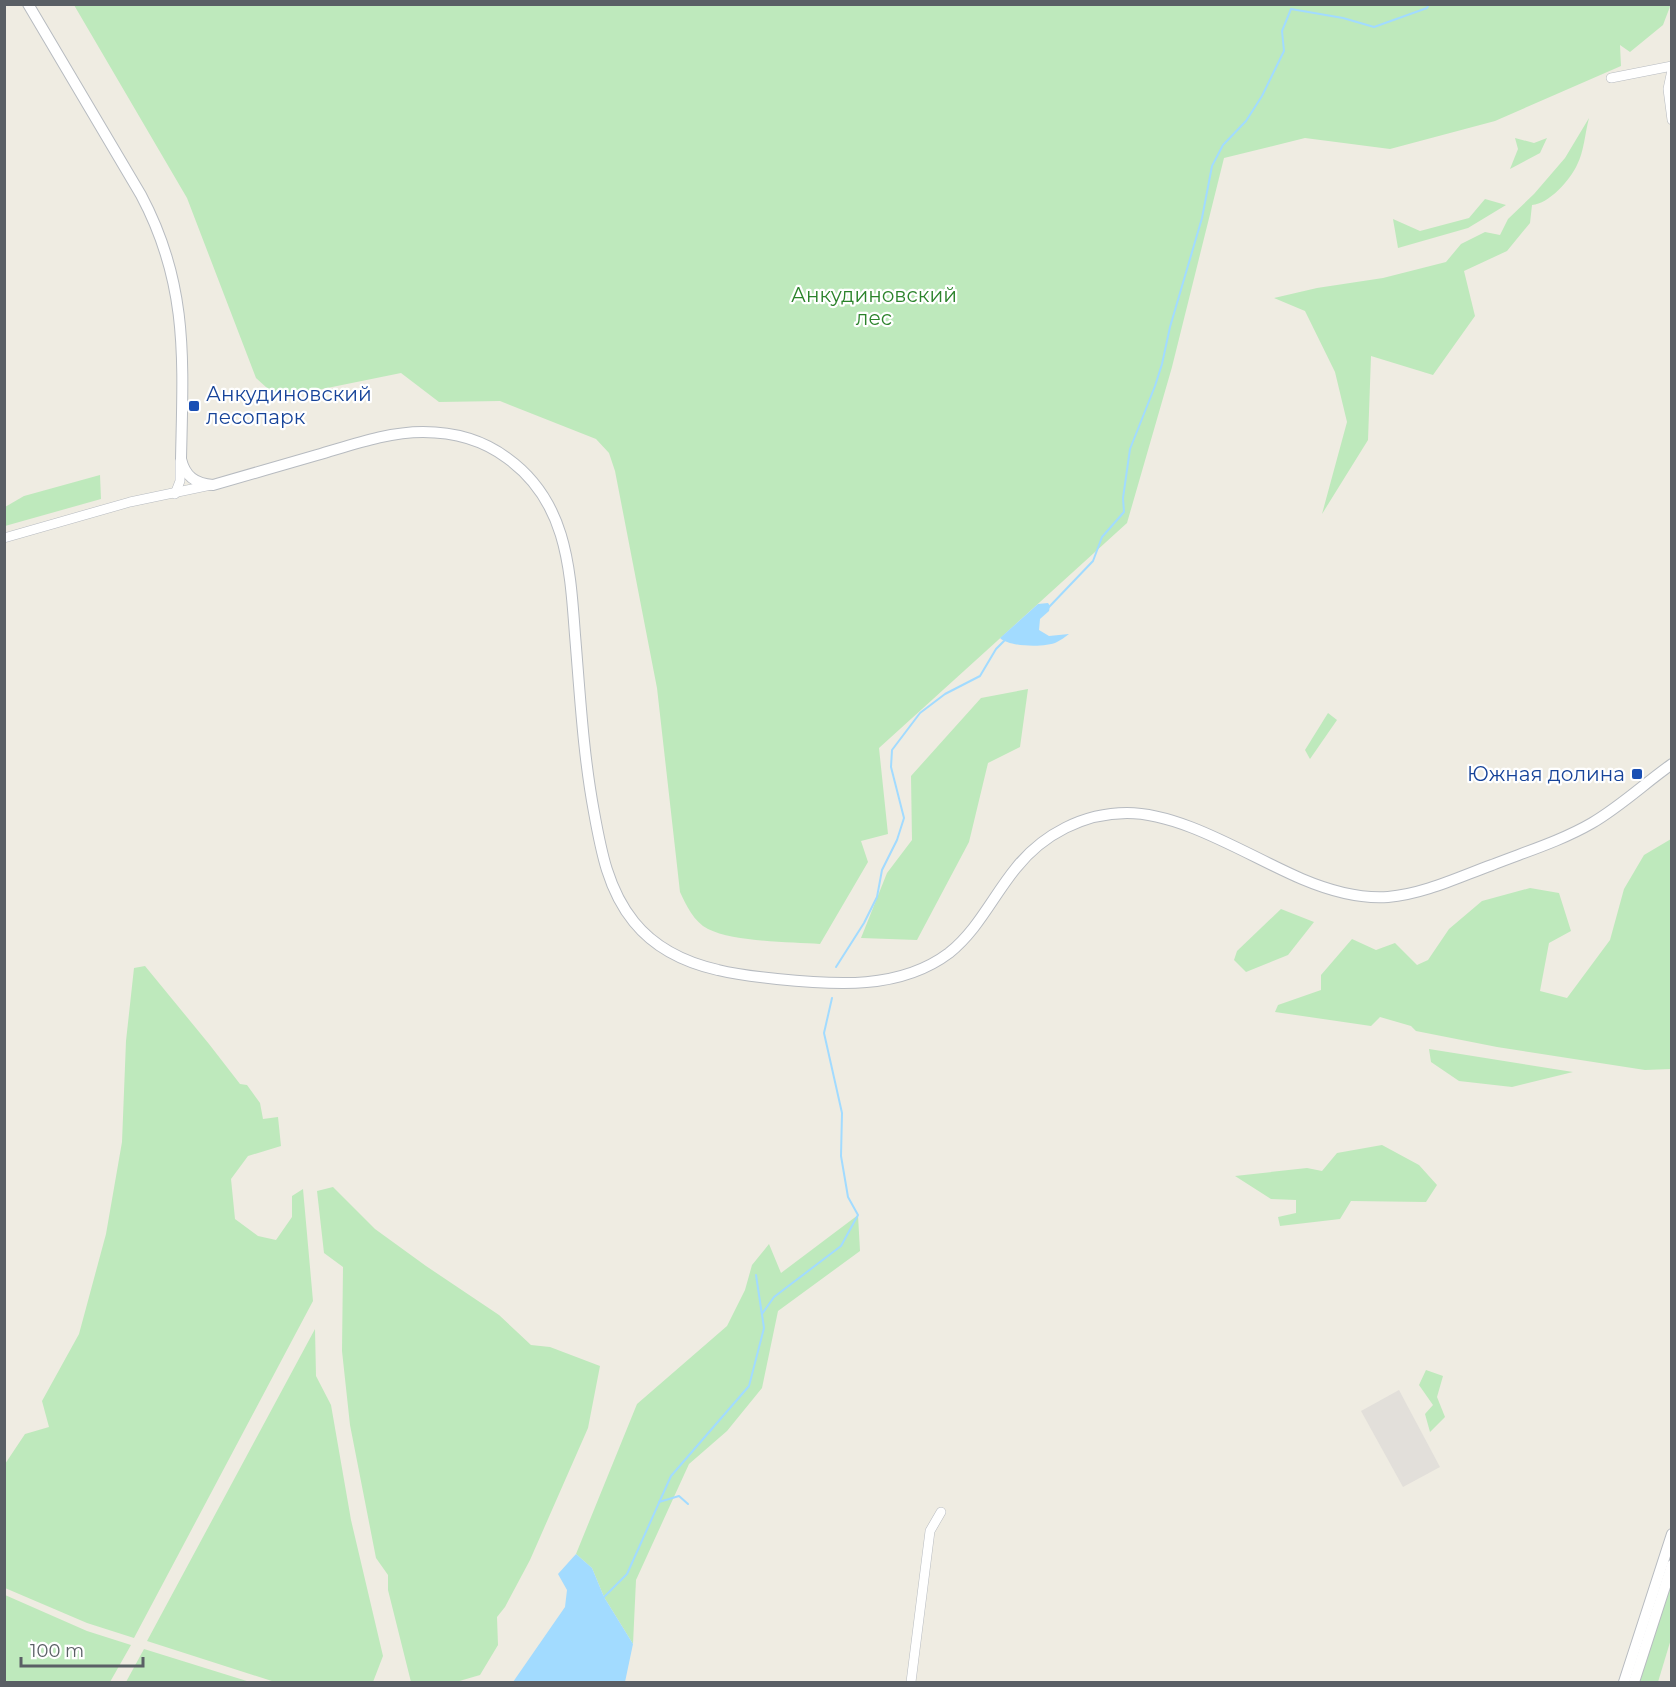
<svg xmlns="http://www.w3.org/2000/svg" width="1676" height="1687" viewBox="0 0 1676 1687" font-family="Montserrat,sans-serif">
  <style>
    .industrial { fill: #e2dfda }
    .green { fill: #bee9bc }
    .water { fill: #a2dbff }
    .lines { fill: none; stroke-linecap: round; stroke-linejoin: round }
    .stream { stroke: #a2dbff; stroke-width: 2 }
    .minor-casing { stroke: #b7bbc0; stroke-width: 10 }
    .tertiary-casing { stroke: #b7bbc0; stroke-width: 12 }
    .minor { stroke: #fff; stroke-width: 9 }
    .tertiary { stroke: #fff; stroke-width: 10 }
    .transit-dot { fill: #1a4fb4; stroke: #fff; stroke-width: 2 }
    .labels { text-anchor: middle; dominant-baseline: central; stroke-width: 4.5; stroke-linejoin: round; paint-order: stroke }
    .park-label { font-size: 20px; fill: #2b832b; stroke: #fff }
    .transit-label { font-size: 20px; fill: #164399; stroke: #fff; text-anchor: start }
  </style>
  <rect width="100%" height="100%" fill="#efece2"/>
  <!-- industrial -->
  <polygon class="industrial" points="1399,1390 1440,1467 1403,1487 1361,1411"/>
  <!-- green -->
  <g class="green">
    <path d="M1671,4L1663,25L1630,52L1620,45L1621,66L1495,121L1390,149L1305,138L1224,158L1172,367L1127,523L879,748L888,834L861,841L868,862L820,944C790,942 734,942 708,929C694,922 686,905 680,892L657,688L615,471L609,453L596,439L500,401L439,402L401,373L278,398L256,378L187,198L74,5Z"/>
    <path d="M1589,118C1585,133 1584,152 1577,165C1570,180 1549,204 1532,205L1530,223L1507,251L1464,271L1475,316L1433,375L1371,356L1368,440L1322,514L1347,422L1335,372L1305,311L1274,298L1317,288L1383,278L1446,262L1461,244L1485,232L1500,235L1508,219L1534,194L1565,158Z"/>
    <polygon points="1515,138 1534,143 1547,138 1540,153 1510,169 1518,149"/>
    <polygon points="1485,199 1506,205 1468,228 1398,248 1393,219 1420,231 1469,218"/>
    <polygon points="100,475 101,499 5,526 5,507 24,496"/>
    <polygon points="1028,689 1020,747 988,763 969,842 917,940 861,938 887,873 912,840 911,776 981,698"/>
    <polygon points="1328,713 1337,720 1310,759 1305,750"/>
    <polygon points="1671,839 1671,1069 1645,1070 1497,1047 1416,1031 1411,1026 1380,1017 1371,1026 1275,1012 1278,1005 1321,990 1321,975 1352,939 1376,950 1395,943 1417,965 1428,960 1449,929 1482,901 1530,888 1559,893 1571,931 1549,943 1540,991 1567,998 1610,940 1624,889 1644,855"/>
    <polygon points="1281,909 1314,922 1288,955 1246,972 1234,960 1237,951"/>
    <polygon points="145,966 209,1044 240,1084 247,1085 260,1103 263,1119 278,1117 281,1146 248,1156 231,1179 235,1219 258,1236 276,1240 292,1217 292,1196 303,1189 313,1301 134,1638 87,1623 5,1588 5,1464 25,1434 49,1427 42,1401 79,1334 106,1234 122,1142 126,1041 134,968"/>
    <polygon points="1429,1049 1573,1072 1512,1087 1459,1081 1431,1062"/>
    <polygon points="1382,1145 1419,1165 1437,1185 1426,1202 1351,1201 1340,1219 1280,1226 1278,1217 1296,1213 1296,1200 1271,1199 1235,1176 1307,1168 1322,1171 1337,1153"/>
    <polygon points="333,1187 375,1229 426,1266 499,1315 531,1345 550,1347 600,1366 588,1428 530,1560 505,1607 497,1617 498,1645 480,1675 456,1682 411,1682 388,1590 388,1575 376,1558 350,1425 342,1351 343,1267 324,1253 317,1191"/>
    <polygon points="858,1215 860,1251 778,1311 762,1388 727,1431 689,1464 636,1580 633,1644 604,1597 592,1568 576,1554 637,1404 727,1326 745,1290 752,1265 769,1244 781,1273"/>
    <polygon points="315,1329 316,1376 331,1405 351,1520 383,1656 373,1682 275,1682 147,1641"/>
    <polygon points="1426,1370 1443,1376 1437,1397 1445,1417 1430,1432 1425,1414 1433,1405 1419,1385"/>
    <polygon points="1671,1579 1671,1639 1658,1682 1639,1682"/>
    <polygon points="5,1595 87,1631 131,1645 110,1682 5,1682"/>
    <polygon points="144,1649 250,1682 126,1682"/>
  </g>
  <!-- water -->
  <g class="water">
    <path d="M1048,603L1050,606L1049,611L1040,619L1039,630L1049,636L1069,634C1065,637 1061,640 1057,642C1045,648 1009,647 1000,638L1038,604Z"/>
    <polygon points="576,1554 592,1568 604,1597 633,1644 625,1682 513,1682 565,1607 567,1590 558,1574"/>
  </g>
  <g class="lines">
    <!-- stream -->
    <g class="stream">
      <polyline points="1049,607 1093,561 1102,537 1124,512 1123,498 1130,449 1155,386 1162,364 1170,327 1202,218 1212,166 1223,145 1246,121 1262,96 1284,51 1282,31 1291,9 1343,18 1374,27 1427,8 1429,4"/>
      <polyline points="836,967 864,923 877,897 882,870 897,840 904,818 891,767 892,750 920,713 945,694 980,676 996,649 1004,641"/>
      <polyline points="762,1314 774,1297 841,1246 858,1215 848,1197 841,1156 842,1113 824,1033 832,998"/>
      <polyline points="659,1502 679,1496 688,1504"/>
      <polyline points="604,1597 627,1574 671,1476 749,1386 764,1328 756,1275"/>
    </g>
    <!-- minor casing -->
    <g class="minor-casing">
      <g id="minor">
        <polyline points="1672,70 1668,89 1672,120"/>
        <polyline points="1611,78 1672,66"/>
        <polyline points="175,494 180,481 180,461"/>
        <polyline points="4,538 130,502 211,485"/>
        <polyline points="911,1682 930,1531 941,1512"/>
      </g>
    </g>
    <!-- tertiary casing -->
    <g class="tertiary-casing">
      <g id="tertiary">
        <path d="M28,4L141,195C189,285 183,361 181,459C185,476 195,484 213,485C248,475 282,465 317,455C352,445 387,432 423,432C453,432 483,440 507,458C567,501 570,568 575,635C580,694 583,753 594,812C601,851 608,890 634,922C655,948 687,963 718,970C738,975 758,977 777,979C835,985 900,990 949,953C978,930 993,896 1016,868C1043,834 1084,813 1127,813C1183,813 1250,857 1302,879C1328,890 1359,899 1388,897C1424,894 1459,877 1492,865C1525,852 1561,841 1592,823C1621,806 1645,783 1672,764"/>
        <polyline points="1624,1682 1672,1534"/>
        <polyline points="1634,1682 1672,1565"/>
      </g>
    </g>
    <!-- minor -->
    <use href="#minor" class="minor"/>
    <!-- tertiary -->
    <use href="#tertiary" class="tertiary"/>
  </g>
  <!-- markers -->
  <g class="transit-dot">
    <rect x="188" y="400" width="12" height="12" rx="3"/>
    <rect x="1631" y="768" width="12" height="12" rx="3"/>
  </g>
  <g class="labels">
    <!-- park labels -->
    <g class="park-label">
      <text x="874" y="295">Анкудиновский<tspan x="874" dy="23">лес</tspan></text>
    </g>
    <!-- transit labels -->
    <g class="transit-label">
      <text x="206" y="394">Анкудиновский<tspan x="206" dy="23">лесопарк</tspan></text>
      <text x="1625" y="774" text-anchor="end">Южная долина</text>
    </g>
  </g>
  <!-- border -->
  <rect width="1676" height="1687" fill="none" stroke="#5a5f65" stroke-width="12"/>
  <!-- scale -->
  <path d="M21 1657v9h122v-9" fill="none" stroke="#5a5f65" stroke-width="3"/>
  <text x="30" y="1657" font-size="18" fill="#5a5f65" stroke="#ffffff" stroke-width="4.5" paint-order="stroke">100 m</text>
</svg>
